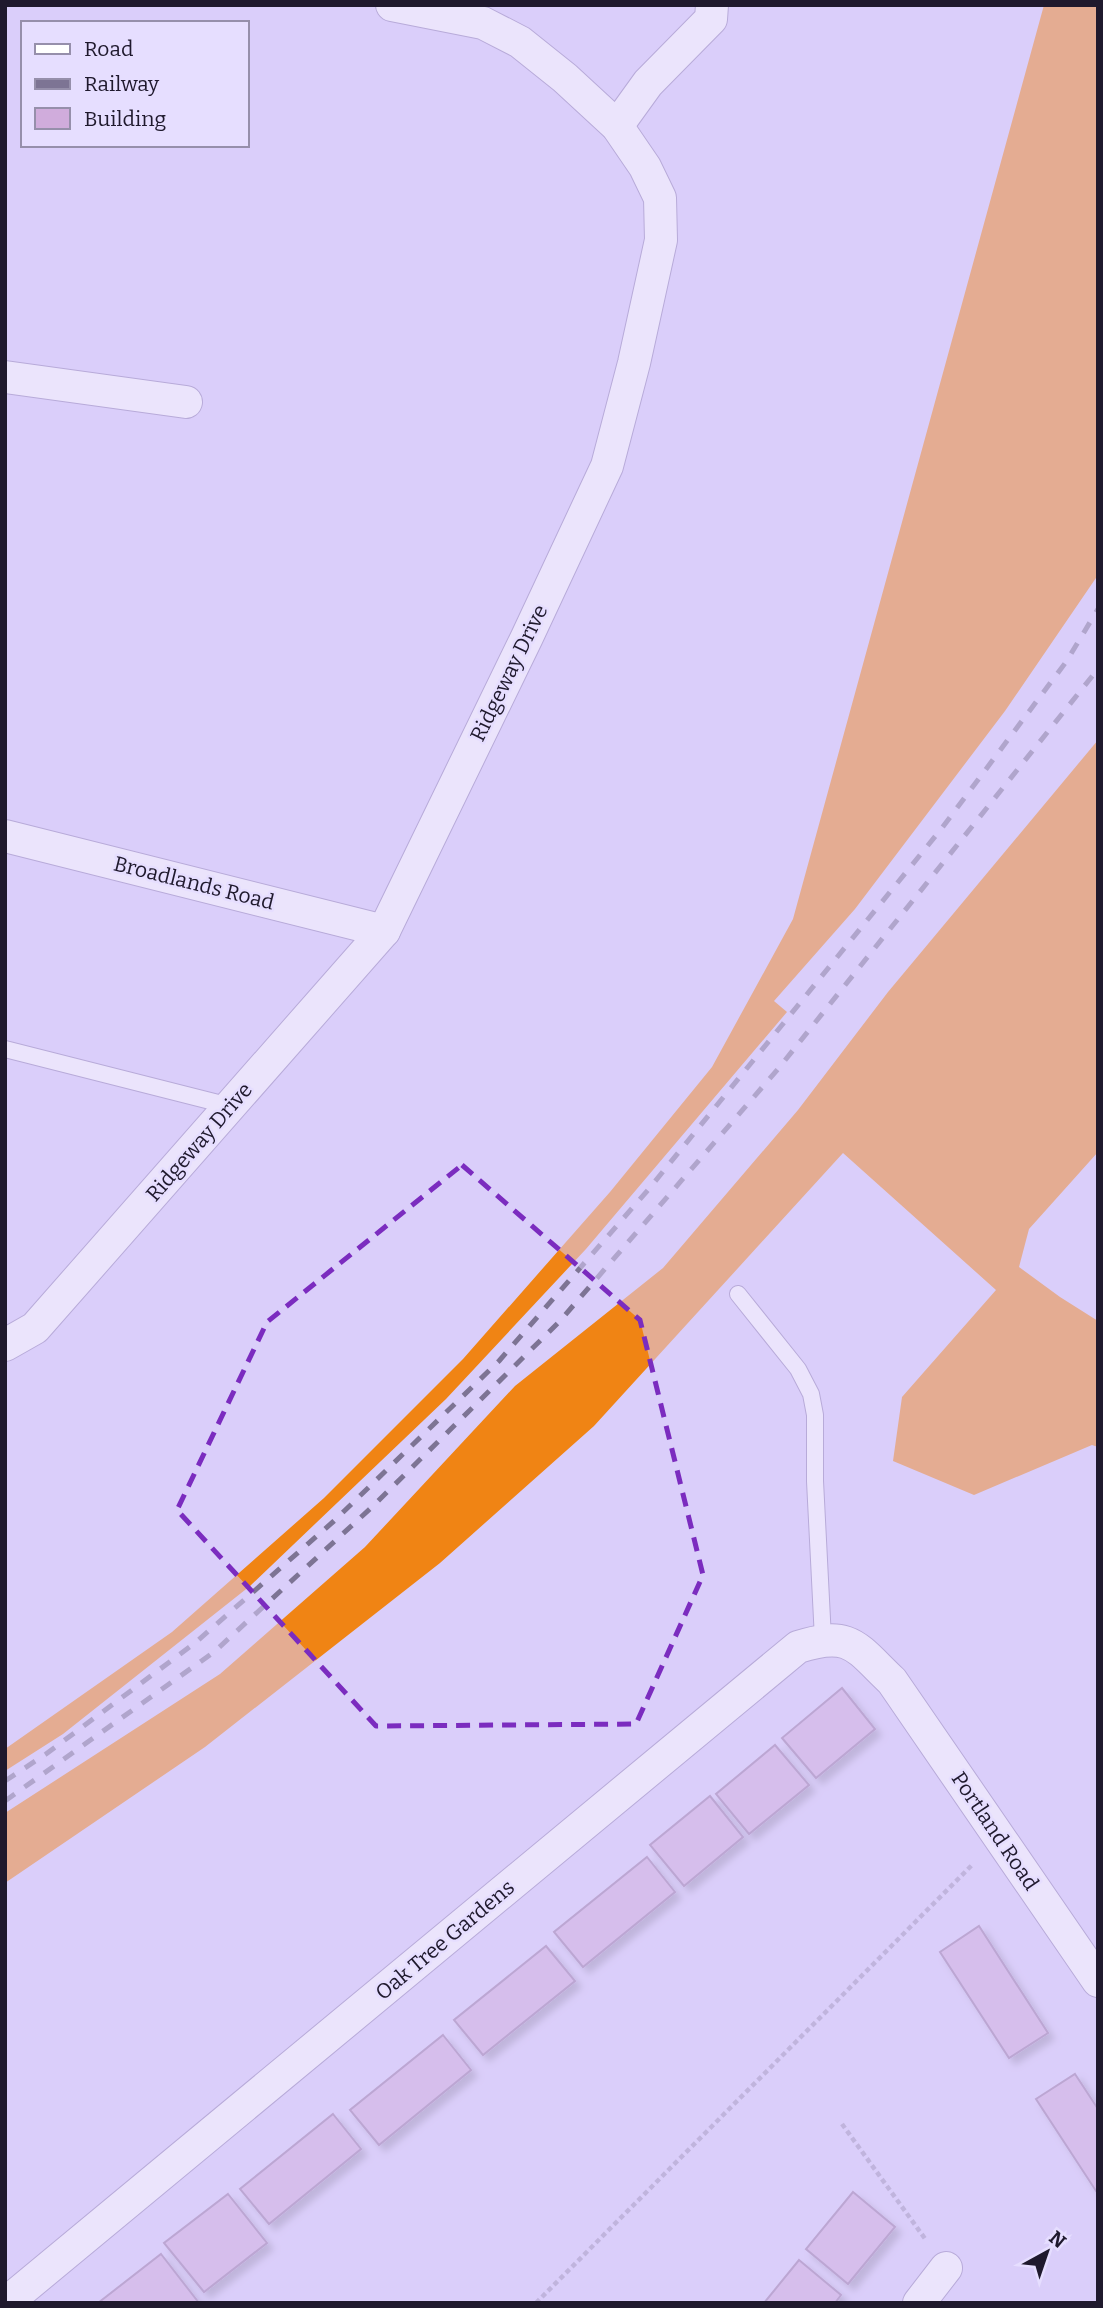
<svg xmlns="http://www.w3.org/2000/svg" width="1103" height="2308" viewBox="0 0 1103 2308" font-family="Bitter,serif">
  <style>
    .forest { fill: #f08414 }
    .building { fill: #d0acdc; stroke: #9877a4; stroke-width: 2; filter: url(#shadow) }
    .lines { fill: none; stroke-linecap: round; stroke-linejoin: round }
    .service-casing { stroke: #8e80b2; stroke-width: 18 }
    .minor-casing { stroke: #8e80b2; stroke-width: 34 }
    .path { stroke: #a096ba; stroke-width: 4.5; stroke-dasharray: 5 3.5; stroke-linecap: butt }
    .service { stroke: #fff; stroke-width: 16 }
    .minor { stroke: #fff; stroke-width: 32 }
    .rail { stroke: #7d7494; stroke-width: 5; stroke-dasharray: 12 12; stroke-linecap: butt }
    .marked { fill: none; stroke: #7b2cbf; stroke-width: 5; stroke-dasharray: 14 9; stroke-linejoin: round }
    .labels { text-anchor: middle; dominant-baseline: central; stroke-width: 5; stroke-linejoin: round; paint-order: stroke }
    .street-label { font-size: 21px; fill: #1f192d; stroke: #e6deff }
  </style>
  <defs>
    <filter id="shadow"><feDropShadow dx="6" dy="6" stdDeviation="3.5" flood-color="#0004"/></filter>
  </defs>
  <rect width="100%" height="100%" fill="#dacefa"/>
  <!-- forest -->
  <g class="forest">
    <polygon points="1044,5 1098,5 1098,575 1005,711 855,909 774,1001 787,1012 586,1249 446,1399 250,1586 63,1734 5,1771 5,1749 172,1632 324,1498 463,1359 610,1192 712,1067 793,919"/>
    <polygon points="1098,740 1098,1152 1029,1229 1019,1267 1060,1297 1098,1321 1098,1447 1092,1445 974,1495 893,1461 902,1397 996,1290 843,1153 594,1426 440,1563 205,1747 5,1883 5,1813 220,1674 365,1547 515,1386 663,1268 798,1110 888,992"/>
  </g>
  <!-- building -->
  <g class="building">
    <polygon points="842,1688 875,1729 816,1778 782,1738"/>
    <polygon points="775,1745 809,1785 749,1834 716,1794"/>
    <polygon points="710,1796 743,1837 684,1886 650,1845"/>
    <polygon points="647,1857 675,1892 583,1967 554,1932"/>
    <polygon points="979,1926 1048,2033 1009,2058 940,1952"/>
    <polygon points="546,1946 575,1981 483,2055 454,2020"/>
    <polygon points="443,2035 471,2070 379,2145 350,2110"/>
    <polygon points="1075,2074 1098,2109 1098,2194 1036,2099"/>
    <polygon points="333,2114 361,2149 269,2224 240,2189"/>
    <polygon points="853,2192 895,2227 848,2284 806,2249"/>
    <polygon points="228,2194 267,2243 204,2292 164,2243"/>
    <polygon points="161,2254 199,2303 98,2303"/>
    <polygon points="799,2260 841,2295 835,2303 764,2303"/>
  </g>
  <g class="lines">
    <!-- service casing -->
    <g class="service-casing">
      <g id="service">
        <polyline points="5,1049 230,1106"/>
        <polyline points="738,1294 798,1369 811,1394 815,1415 815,1481 823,1639"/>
      </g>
    </g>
    <!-- minor casing -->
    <g class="minor-casing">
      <g id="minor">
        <polyline points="617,126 648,83 711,19 712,5"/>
        <polyline points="5,377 186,402"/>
        <polyline points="5,836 384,931"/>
        <polyline points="5,1345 35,1328 384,931 527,637 607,466 634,363 661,240 660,198 645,167 617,126 565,78 520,42 483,23 392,5"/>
        <path d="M6,2303L798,1647C851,1630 856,1647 892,1681L1098,1981"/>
        <polyline points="919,2303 946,2268"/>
      </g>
    </g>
    <!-- path -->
    <g class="path">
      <polyline points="842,2124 926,2240"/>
      <polyline points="536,2303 973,1864"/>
    </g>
    <!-- service -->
    <use href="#service" class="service"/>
    <!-- minor -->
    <use href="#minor" class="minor"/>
    <!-- rail -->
    <g class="rail">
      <polyline points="5,1781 46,1754 195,1643 334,1521 499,1361 648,1190 942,828 1066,662 1098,609"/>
      <polyline points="5,1801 214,1652 372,1507 559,1322 778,1069 1098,669"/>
    </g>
  </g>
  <!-- marked area -->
  <path d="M0 0H1103V2308H0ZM462,1165L640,1320L703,1575L636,1724L376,1726L177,1510L267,1322Z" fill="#dacefa" fill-opacity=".55" fill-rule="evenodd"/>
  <path class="marked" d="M462,1165L640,1320L703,1575L636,1724L376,1726L177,1510L267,1322Z"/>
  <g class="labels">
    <!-- street labels -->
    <g class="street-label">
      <text transform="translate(509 673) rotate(-64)">Ridgeway Drive</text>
      <text transform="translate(194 883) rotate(14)">Broadlands Road</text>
      <text transform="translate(199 1142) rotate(-49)">Ridgeway Drive</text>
      <text transform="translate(995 1831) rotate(56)">Portland Road</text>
      <text transform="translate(445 1940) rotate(-40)">Oak Tree Gardens</text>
    </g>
  </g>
  <!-- border -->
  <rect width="1103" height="2308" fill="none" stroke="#1f192d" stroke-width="14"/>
  <!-- legend -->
  <rect x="21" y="21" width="228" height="126" fill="#e6deff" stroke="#968fab" stroke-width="2"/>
  <rect x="35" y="44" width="35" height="10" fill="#ffffff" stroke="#968fab" stroke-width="2"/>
  <text x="84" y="56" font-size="21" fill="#1f192d">Road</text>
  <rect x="35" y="79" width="35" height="10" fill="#7d7494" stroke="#968fab" stroke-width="2"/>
  <text x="84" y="91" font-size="21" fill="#1f192d">Railway</text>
  <rect x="35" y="108" width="35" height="21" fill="#d0acdc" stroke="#968fab" stroke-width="2"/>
  <text x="84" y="126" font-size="21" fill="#1f192d">Building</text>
  <!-- north arrow -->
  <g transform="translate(1047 2252) rotate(40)" stroke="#e6deff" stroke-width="5" paint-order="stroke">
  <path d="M0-5L12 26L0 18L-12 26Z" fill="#1f192d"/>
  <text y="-10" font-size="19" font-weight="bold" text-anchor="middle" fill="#1f192d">N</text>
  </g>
</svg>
